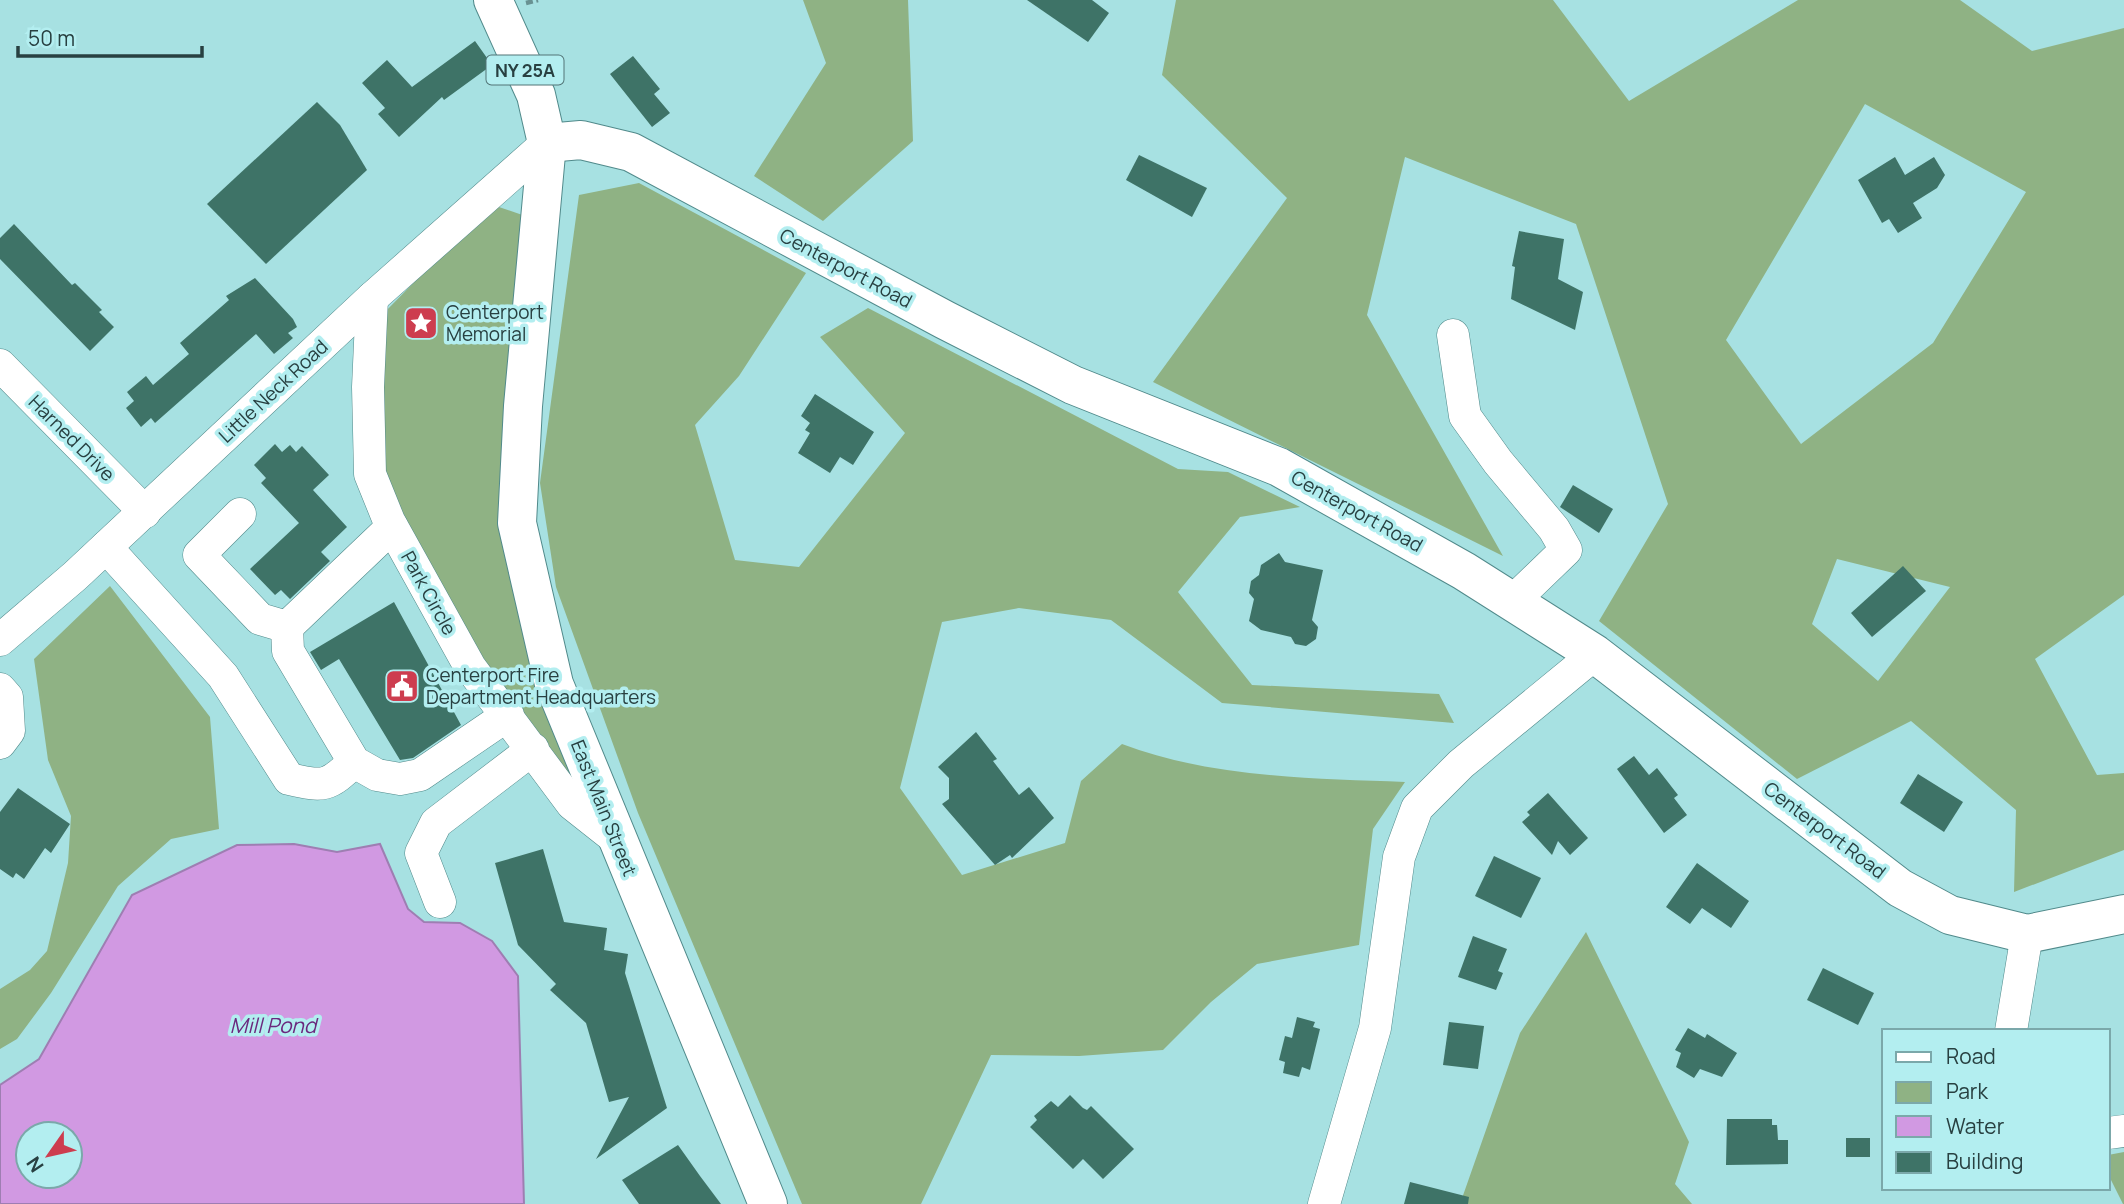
<svg xmlns="http://www.w3.org/2000/svg" width="2124" height="1204" viewBox="0 0 2124 1204" font-family="Manrope,sans-serif">
  <style>
    .green { fill: #8fb284; fill-rule: evenodd }
    .water { fill: #d199e2; stroke: #9e7eb2; stroke-width: 2; fill-rule: evenodd }
    .building { fill: #3e7367 }
    .lines { fill: none; stroke-linecap: round; stroke-linejoin: round }
    .minor-casing { stroke: #518a8b; stroke-width: 33 }
    .major-casing { stroke: #518a8b; stroke-width: 40 }
    .path { stroke: #689192; stroke-width: 4.5; stroke-dasharray: 7 3.5; stroke-linecap: butt }
    .minor { stroke: #fff; stroke-width: 32 }
    .major { stroke: #fff; stroke-width: 38 }
    .labels { text-anchor: middle; dominant-baseline: central; stroke-width: 7; stroke-linejoin: round; paint-order: stroke }
    .shield { fill: #b3eef0; stroke: #527476; stroke-width: 2 }
    .shield-label { font-size: 18px; font-weight: bold; fill: #284041 }
    .street-label { font-size: 19px; fill: #284041; stroke: #b3eef0 }
    .poi-label { font-size: 19px; fill: #284041; stroke: #b3eef0; text-anchor: start }
    .water-label { font-size: 21px; font-style: italic; fill: #6a287d; stroke: #b3eef0 }
  </style>
  <rect width="100%" height="100%" fill="#a7e1e2"/>
  <!-- green -->
  <g class="green">
    <polygon points="803,0 908,0 913,141 823,221 754,176 826,63"/>
    <path d="M1176,0H1553L1629,101L1798,0H1960L2032,51L2124,28V595L2035,659L2097,775L2124,773V850L2014,892L2016,810L1911,721L1797,779L1599,621L1668,504L1576,224L1405,157L1367,315L1503,556L1153,382L1287,198L1162,75ZM1865,104L2026,192L1933,343L1801,444L1726,340ZM1837,559L1950,587L1878,681L1812,624Z"/>
    <path d="M639,183L806,273L739,376L695,425L735,560L799,567L905,433L820,337L868,308L1178,469L1228,472L1300,507L1240,517L1178,592L1252,685L1439,694L1454,723L1222,703L1111,620L1019,608L942,622L900,788L962,875L1065,843L1081,781L1122,744C1208,777 1313,779 1405,782L1373,829L1359,945L1257,964L1211,1002L1163,1050L1079,1056L991,1055L921,1204H802L638,813L556,587L540,483L579,195Z"/>
    <polygon points="496,206 531,218 509,515 600,818 478,667 379,477 382,315 435,261"/>
    <polygon points="110,586 210,717 219,829 171,839 118,886 51,993 17,1039 0,1049 0,989 30,970 47,951 68,863 71,816 48,760 34,659"/>
    <polygon points="1586,932 1689,1142 1675,1184 1692,1204 1460,1204 1520,1033"/>
    <polygon points="2124,1152 2124,1204 2123,1204 2108,1174 2108,1155"/>
  </g>
  <!-- water -->
  <path class="water" d="M294,844L337,852L380,844L408,909L424,922L460,923L492,941L518,976L524,1204H0V1085L39,1059L132,895L237,845ZM28,1134H70V1176H28Z"/>
  <!-- building -->
  <g class="building">
    <polygon points="1027,0 1092,0 1109,13 1088,42"/>
    <polygon points="475,41 492,65 444,100 442,97 399,137 378,114 385,108 362,83 387,60 412,87"/>
    <polygon points="633,56 660,89 654,94 670,113 652,127 610,74"/>
    <polygon points="317,102 340,125 367,170 266,264 207,204"/>
    <polygon points="1139,155 1207,188 1192,217 1126,180"/>
    <polygon points="1895,157 1905,175 1934,157 1945,175 1937,188 1913,203 1922,218 1898,233 1889,219 1882,223 1858,180"/>
    <polygon points="14,224 72,285 75,283 102,310 99,312 114,327 90,351 0,259 0,238"/>
    <polygon points="1519,231 1564,239 1558,279 1583,292 1575,330 1511,299 1515,267 1512,266"/>
    <polygon points="255,278 293,319 297,327 288,333 293,338 274,354 256,334 155,423 151,418 141,427 126,408 134,401 127,392 146,376 153,385 189,354 180,343 229,300 226,296"/>
    <polygon points="815,394 874,432 853,465 840,457 830,473 798,453 810,433 805,430 810,423 801,416"/>
    <polygon points="275,444 282,452 290,445 296,452 302,446 329,475 313,490 347,527 321,552 330,561 290,599 281,590 275,595 250,569 299,523 261,483 266,478 254,465"/>
    <polygon points="1573,485 1613,509 1599,533 1560,507"/>
    <polygon points="1279,553 1285,562 1323,570 1312,620 1318,627 1316,639 1306,646 1295,644 1291,637 1261,630 1249,621 1254,599 1249,593 1251,581 1259,575 1261,565"/>
    <polygon points="1903,566 1926,591 1872,637 1851,613"/>
    <polygon points="394,602 461,725 413,758 400,760 339,659 321,670 310,652"/>
    <polygon points="976,732 997,759 993,761 1019,795 1029,787 1054,818 1012,858 1010,855 995,865 942,804 949,799 949,778 938,767"/>
    <polygon points="1634,756 1649,775 1657,768 1678,795 1674,798 1687,815 1664,833 1617,769"/>
    <polygon points="1918,774 1963,802 1944,832 1900,803"/>
    <polygon points="18,788 70,824 51,853 45,848 24,879 16,873 13,878 0,869 0,812"/>
    <polygon points="1548,793 1588,838 1570,855 1558,841 1552,855 1522,822 1530,815 1527,812"/>
    <polygon points="543,849 564,922 607,928 604,950 628,954 625,973 667,1108 596,1159 629,1097 609,1102 586,1023 550,990 556,984 518,945 495,863"/>
    <polygon points="1494,856 1541,878 1521,918 1475,896"/>
    <polygon points="1697,863 1749,901 1731,928 1702,908 1690,924 1666,907"/>
    <polygon points="1473,936 1507,949 1498,971 1503,973 1496,990 1458,977"/>
    <polygon points="1823,968 1874,993 1858,1025 1807,1000"/>
    <polygon points="1297,1017 1315,1022 1313,1027 1320,1029 1310,1070 1302,1067 1299,1077 1283,1073 1285,1062 1279,1060 1285,1036 1292,1038"/>
    <polygon points="1449,1022 1484,1026 1478,1069 1443,1065"/>
    <polygon points="1688,1028 1705,1038 1707,1034 1737,1053 1722,1077 1700,1069 1694,1078 1676,1067 1681,1053 1675,1050"/>
    <polygon points="1070,1095 1083,1108 1087,1110 1091,1106 1134,1149 1103,1179 1083,1159 1073,1169 1030,1127 1037,1120 1034,1116 1051,1101 1058,1107"/>
    <polygon points="1727,1119 1772,1119 1772,1125 1777,1125 1778,1140 1788,1140 1788,1164 1726,1165"/>
    <rect x="1846" y="1138" width="24" height="19"/>
    <polygon points="678,1145 700,1176 721,1204 639,1204 622,1180"/>
    <polygon points="1410,1182 1469,1197 1468,1204 1404,1204"/>
  </g>
  <g class="lines">
    <!-- minor casing -->
    <g class="minor-casing">
      <g id="minor">
        <polyline points="372,298 368,387 370,474 389,521 470,667 572,804 615,838"/>
        <polyline points="1453,335 1465,416 1498,462 1554,529 1566,550 1512,602"/>
        <polyline points="0,365 145,512"/>
        <polyline points="240,514 199,555 260,619 287,627 392,527"/>
        <path d="M106,547L223,676L289,779C325,787 327,787 354,762"/>
        <polyline points="287,627 288,651 354,762 377,775 400,779 420,775 508,715"/>
        <polyline points="0,640 75,576 372,298 547,143"/>
        <polyline points="0,689 7,697 9,731 0,743"/>
        <polyline points="440,902 421,853 436,823 533,749"/>
        <polyline points="2011,1031 2027,934"/>
        <polyline points="2108,1133 2124,1131"/>
        <polyline points="1324,1204 1375,1028 1399,857 1417,808 1461,764 1595,654"/>
      </g>
    </g>
    <!-- major casing -->
    <g class="major-casing">
      <g id="major">
        <polyline points="493,0 536,95 547,143 523,406 517,523 554,684 768,1204"/>
        <polyline points="547,143 581,140 631,152 945,320 1073,385 1279,467 1464,571 1595,654 1900,888 1950,915 2027,934 2124,914"/>
      </g>
    </g>
    <!-- path -->
    <polyline class="path" points="526,3 538,0"/>
    <!-- minor -->
    <use href="#minor" class="minor"/>
    <!-- major -->
    <use href="#major" class="major"/>
  </g>
  <!-- icons -->
  <defs>
    <g id="sight-square" transform="scale(1.75)"><rect x="-9" y="-9" width="18" height="18" rx="4" fill="#cd3d4f" stroke="#b3eef0"/><path d="M0-6L1.8-2.2L6-1.7L2.9 1.2L3.7 5.4L0 3.3L-3.7 5.4L-2.9 1.2L-6-1.7L-1.8-2.2Z" fill="#fff"/></g>
    <g id="civic-square" transform="scale(1.75)"><rect x="-9" y="-9" width="18" height="18" rx="4" fill="#cd3d4f" stroke="#b3eef0"/><path d="M-.6-6.5H3V-4.5H.6V-3L4-1V1h2V6H-6V1h2V-1L-.6-3ZM-1.2 2.5V6h2.4V2.5Z" fill="#fff"/></g>
  </defs>
  <g fill-rule="evenodd">
    <use href="#sight-square" x="421" y="323"/>
    <use href="#civic-square" x="402" y="686"/>
  </g>
  <g class="labels">
    <!-- shield labels -->
    <rect class="shield" x="486.5" y="55.5" width="77" height="29" rx="5"/>
    <g class="shield-label">
      <text x="525" y="70">NY 25A</text>
    </g>
    <!-- street labels -->
    <g class="street-label">
      <text transform="translate(846 268) rotate(28)">Centerport Road</text>
      <text transform="translate(273 391) rotate(-43)">Little Neck Road</text>
      <text transform="translate(72 438) rotate(45)">Harned Drive</text>
      <text transform="translate(1357 511) rotate(29)">Centerport Road</text>
      <text transform="translate(429 593) rotate(61)">Park Circle</text>
      <text transform="translate(604 808) rotate(68)">East Main Street</text>
      <text transform="translate(1825 830) rotate(37)">Centerport Road</text>
    </g>
    <!-- poi labels -->
    <g class="poi-label">
      <text x="446" y="312">Centerport<tspan x="446" dy="22">Memorial</tspan></text>
      <text x="426" y="675">Centerport Fire<tspan x="426" dy="22">Department Headquarters</tspan></text>
    </g>
    <!-- water labels -->
    <g class="water-label">
      <text x="273" y="1025">Mill Pond</text>
    </g>
  </g>
  <!-- legend -->
  <rect x="1882" y="1029" width="228" height="161" fill="#b3eef0" stroke="#7ba8aa" stroke-width="2"/>
  <rect x="1896" y="1052" width="35" height="10" fill="#ffffff" stroke="#7ba8aa" stroke-width="2"/>
  <text x="1946" y="1064" font-size="21" fill="#284041">Road</text>
  <rect x="1896" y="1082" width="35" height="21" fill="#8fb284" stroke="#7ba8aa" stroke-width="2"/>
  <text x="1946" y="1099" font-size="21" fill="#284041">Park</text>
  <rect x="1896" y="1116" width="35" height="21" fill="#d199e2" stroke="#7ba8aa" stroke-width="2"/>
  <text x="1946" y="1134" font-size="21" fill="#284041">Water</text>
  <rect x="1896" y="1152" width="35" height="21" fill="#3e7367" stroke="#7ba8aa" stroke-width="2"/>
  <text x="1946" y="1169" font-size="21" fill="#284041">Building</text>
  <!-- north arrow -->
  <g transform="translate(49 1155) rotate(236)"><circle r="33" fill="#b3eef0" stroke="#7ba8aa" stroke-width="2"/>
  <path d="M0-5L12 26L0 18L-12 26Z" fill="#cd3d4f"/>
  <text y="-10" font-size="19" font-weight="bold" text-anchor="middle" fill="#284041">N</text>
  </g>
  <!-- scale -->
  <path d="M18 46v10h184v-10" fill="none" stroke="#284041" stroke-width="3.5"/>
  <text x="28" y="46" font-size="21" fill="#284041" stroke="#b3eef0" stroke-width="5" paint-order="stroke">50 m</text>
</svg>
